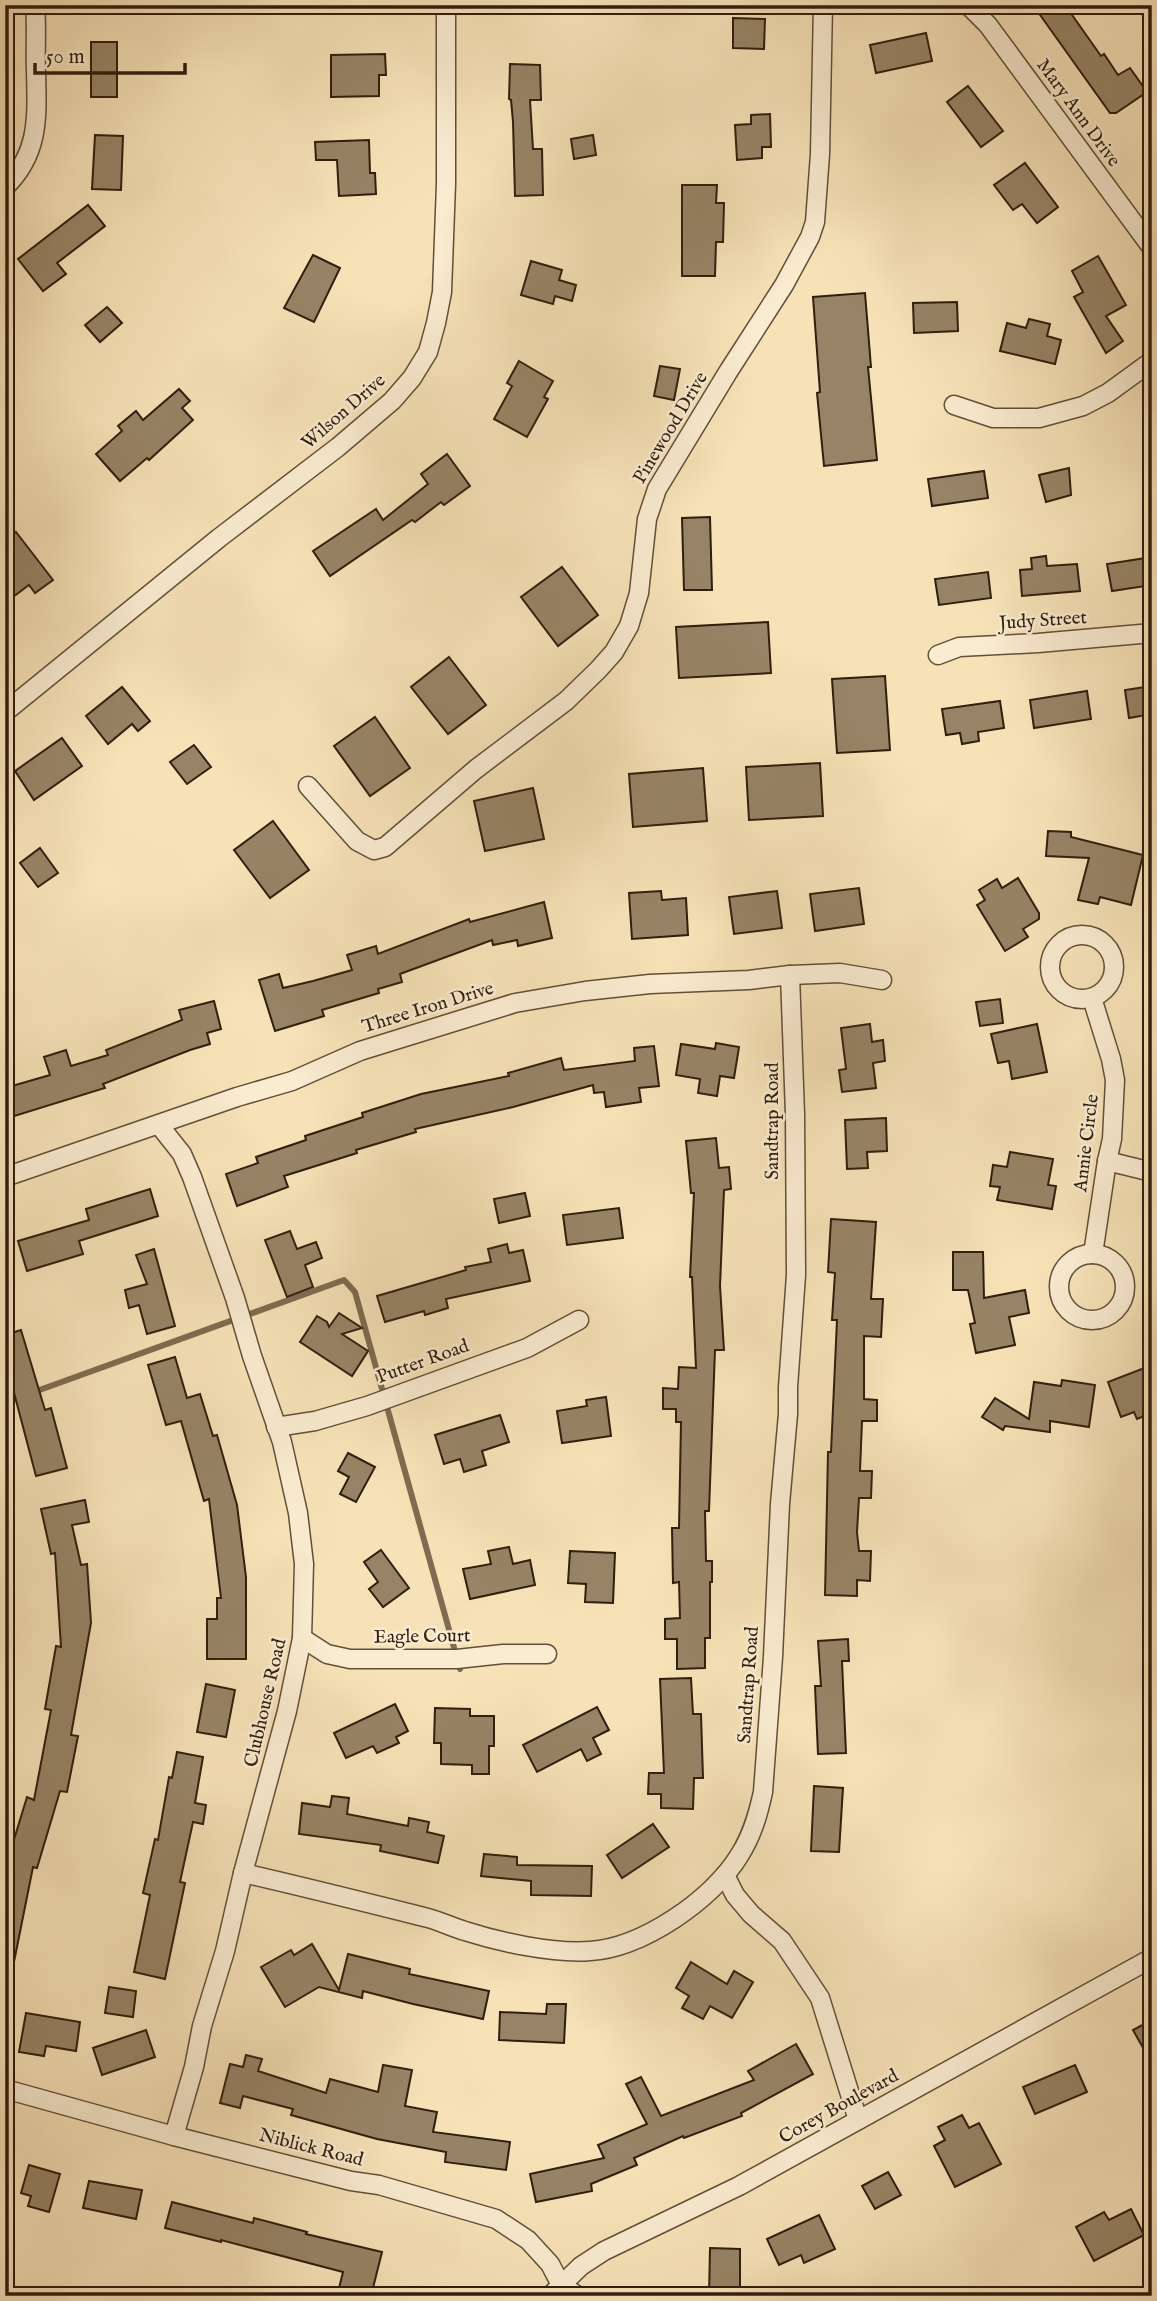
<svg xmlns="http://www.w3.org/2000/svg" width="1157" height="2301" viewBox="0 0 1157 2301" font-family="'IM FELL English',serif">
  <style>
    .lines { fill: none; stroke-linecap: round; stroke-linejoin: round }
    .stream { stroke: #7f6b51; stroke-width: 6 }
    .building { fill: #978466; stroke: #301e0e; stroke-width: 2 }
    .street-casing { stroke: #624f38; stroke-width: 21 }
    .street { stroke: #faecd1; stroke-width: 18 }
    .labels { text-anchor: middle; dominant-baseline: central; stroke-width: 5; stroke-linejoin: round; paint-order: stroke }
    .street-label { font-size: 19px; fill: #301e0e; stroke: #faecd1 }
  </style>
  <rect width="100%" height="100%" fill="#f7e2b8"/>
  <filter id="stains"><feTurbulence type="fractalNoise" baseFrequency=".00286" numOctaves="4"/><feColorMatrix values="0 0 0 0 .2 0 0 0 0 .09 0 0 0 0 .02 0 0 0 .5 -.17"/></filter>
  <radialGradient id="worn" r=".72"><stop offset=".6" stop-color="#630" stop-opacity="0"/><stop offset="1" stop-color="#630" stop-opacity=".3"/></radialGradient>
  <g class="lines">
    <!-- stream -->
    <g class="stream">
      <polyline points="34,1392 344,1280 355,1292 460,1669"/>
      <polyline points="5,1402 21,1397"/>
    </g>
  </g>
  <!-- building -->
  <g class="building">
    <polygon points="1033,5 1065,5 1101,56 1104,54 1118,75 1130,68 1147,92 1116,113 1110,113"/>
    <polygon points="733,18 765,19 764,49 733,48"/>
    <polygon points="926,33 932,61 876,73 870,45"/>
    <rect x="91" y="42" width="26" height="55"/>
    <polygon points="385,54 386,75 379,75 379,96 331,97 331,55"/>
    <polygon points="510,64 540,65 541,100 530,100 533,149 542,149 543,195 515,196 513,122 511,100 509,99"/>
    <polygon points="968,86 1003,131 981,147 947,102"/>
    <polygon points="770,114 771,147 762,147 762,158 737,160 735,125 751,124 751,115"/>
    <polygon points="95,135 123,136 121,190 92,189"/>
    <polygon points="593,135 596,155 574,159 571,139"/>
    <polygon points="369,140 370,173 375,173 376,194 339,196 337,160 316,160 315,142"/>
    <polygon points="1025,163 1058,207 1037,223 1022,204 1013,210 994,185"/>
    <polygon points="682,185 717,185 716,203 724,203 723,242 716,242 715,276 682,276"/>
    <polygon points="88,205 105,226 57,263 66,274 43,291 18,259"/>
    <polygon points="313,255 340,268 314,322 284,308"/>
    <polygon points="1098,256 1126,305 1106,316 1123,341 1106,353 1074,297 1083,292 1072,271"/>
    <polygon points="531,261 562,270 559,280 576,285 572,301 555,296 553,304 521,295"/>
    <polygon points="865,293 871,367 868,367 877,460 824,466 817,393 820,392 813,297"/>
    <polygon points="957,302 958,331 914,333 913,303"/>
    <polygon points="107,307 122,323 100,342 85,325"/>
    <polygon points="1029,319 1050,324 1047,336 1061,340 1055,364 1000,351 1007,323 1026,328"/>
    <polygon points="519,361 553,381 544,397 548,399 527,437 494,419 512,386 507,383"/>
    <polygon points="660,366 680,369 674,400 654,396"/>
    <polygon points="179,389 190,401 182,408 193,420 149,460 147,458 120,481 96,454 122,431 118,426 136,411 143,420"/>
    <polygon points="447,454 470,486 444,505 441,502 415,522 412,520 330,576 313,551 376,509 383,520 428,484 421,474"/>
    <polygon points="1069,468 1071,495 1046,502 1039,475"/>
    <polygon points="984,471 988,498 932,506 928,479"/>
    <polygon points="710,517 712,590 684,590 682,518"/>
    <polygon points="16,532 53,580 35,593 29,585 5,603 5,540"/>
    <polygon points="1046,556 1047,566 1077,564 1080,591 1022,596 1020,570 1032,569 1031,558"/>
    <polygon points="1152,557 1152,585 1112,591 1107,564"/>
    <polygon points="562,567 598,615 558,646 521,597"/>
    <polygon points="988,572 991,598 939,605 935,579"/>
    <polygon points="768,622 771,673 679,678 676,627"/>
    <polygon points="449,657 486,705 448,734 411,687"/>
    <polygon points="885,676 890,750 837,753 832,679"/>
    <polygon points="1152,686 1152,714 1129,718 1125,690"/>
    <polygon points="122,687 150,721 138,731 132,724 108,744 86,716"/>
    <polygon points="1087,691 1091,719 1034,728 1030,700"/>
    <polygon points="1000,701 1004,728 978,732 979,741 962,744 960,733 946,735 942,709"/>
    <polygon points="375,717 410,768 370,796 334,746"/>
    <polygon points="62,738 82,766 34,800 15,771"/>
    <polygon points="194,745 211,767 187,784 170,762"/>
    <polygon points="820,763 823,816 749,820 746,767"/>
    <polygon points="703,768 707,821 633,827 629,774"/>
    <polygon points="533,788 544,839 485,851 474,801"/>
    <polygon points="273,821 309,870 270,898 234,850"/>
    <polygon points="1048,831 1071,832 1071,837 1143,855 1131,905 1100,897 1098,904 1078,900 1089,858 1046,856"/>
    <polygon points="40,848 58,873 38,887 20,863"/>
    <polygon points="1018,878 1039,913 1039,919 1023,929 1028,937 1005,951 977,905 985,900 979,890 997,879 1002,888"/>
    <polygon points="859,888 864,924 815,931 810,894"/>
    <polygon points="661,891 662,900 686,898 688,935 632,939 629,893"/>
    <polygon points="777,891 782,928 734,934 729,897"/>
    <polygon points="544,902 552,938 518,946 517,940 493,945 492,940 400,974 402,982 378,989 379,993 322,1010 324,1016 275,1031 259,980 279,974 283,988 313,981 352,970 347,955 376,946 378,954 469,919 470,922"/>
    <polygon points="1000,999 1003,1023 980,1026 976,1002"/>
    <polygon points="214,1001 221,1029 207,1033 210,1044 190,1050 103,1084 105,1088 11,1117 9,1109 5,1110 5,1088 50,1075 44,1057 66,1050 71,1066 108,1055 106,1050 182,1020 179,1010"/>
    <polygon points="870,1024 872,1042 883,1040 885,1061 873,1063 876,1088 842,1092 839,1070 846,1069 841,1028"/>
    <polygon points="1037,1024 1047,1072 1012,1079 1009,1061 998,1063 991,1034"/>
    <polygon points="716,1043 739,1047 734,1078 720,1076 717,1096 698,1093 700,1079 676,1075 681,1044 715,1049"/>
    <polygon points="654,1046 659,1086 639,1088 641,1102 606,1107 604,1092 594,1093 593,1085 513,1107 415,1129 416,1132 356,1150 357,1153 284,1176 288,1187 237,1206 226,1174 258,1163 256,1157 306,1140 305,1136 363,1117 362,1113 421,1094 509,1076 508,1073 561,1058 564,1070 635,1061 634,1048"/>
    <polygon points="886,1118 887,1151 867,1152 868,1168 847,1169 845,1120"/>
    <polygon points="716,1138 719,1168 729,1167 731,1189 724,1190 720,1286 724,1350 715,1350 709,1511 705,1511 706,1561 712,1561 712,1582 710,1582 710,1638 705,1638 705,1668 677,1669 677,1639 665,1639 665,1619 680,1618 679,1582 673,1583 672,1528 679,1528 681,1422 676,1422 676,1409 663,1409 663,1388 678,1389 679,1367 696,1368 692,1277 690,1277 694,1193 691,1193 686,1141"/>
    <polygon points="1010,1152 1053,1159 1048,1185 1056,1186 1052,1209 997,1200 1000,1187 990,1186 993,1165 1007,1167"/>
    <polygon points="150,1189 158,1216 79,1241 83,1254 27,1271 18,1241 89,1220 86,1209"/>
    <polygon points="525,1193 530,1216 499,1223 494,1199"/>
    <polygon points="619,1208 623,1238 567,1245 563,1215"/>
    <polygon points="831,1219 876,1222 871,1299 883,1299 881,1337 864,1336 864,1399 877,1400 877,1421 862,1421 860,1471 872,1471 871,1498 859,1498 857,1532 859,1551 871,1551 870,1581 857,1580 857,1596 825,1595 828,1452 831,1452 837,1320 832,1320 835,1273 828,1272"/>
    <polygon points="290,1231 297,1249 316,1242 322,1258 305,1265 313,1287 287,1297 265,1240"/>
    <polygon points="507,1244 509,1253 523,1250 530,1281 446,1299 448,1308 425,1315 424,1311 385,1322 377,1296 466,1270 465,1267 491,1262 488,1249"/>
    <polygon points="154,1249 175,1326 147,1334 139,1305 129,1308 125,1290 147,1284 136,1255"/>
    <polygon points="953,1252 983,1252 984,1298 1025,1290 1029,1313 1009,1317 1015,1345 976,1353 970,1324 975,1323 968,1290 953,1290"/>
    <polygon points="339,1313 362,1328 342,1334 368,1351 352,1376 300,1342 317,1316 327,1322 329,1327"/>
    <polygon points="21,1330 45,1410 51,1408 67,1468 36,1476 13,1389 5,1391 5,1335"/>
    <polygon points="175,1357 187,1398 200,1394 213,1436 217,1435 237,1505 246,1577 246,1659 207,1659 207,1619 217,1619 217,1598 221,1598 209,1499 204,1501 181,1421 166,1425 148,1365"/>
    <polygon points="1152,1365 1152,1413 1137,1419 1134,1412 1121,1417 1108,1382"/>
    <polygon points="1062,1380 1095,1385 1089,1427 1050,1421 1050,1432 1005,1426 1003,1430 982,1417 995,1398 1029,1419 1034,1382 1061,1386"/>
    <polygon points="606,1397 611,1436 562,1443 557,1411 587,1406 586,1400"/>
    <polygon points="500,1415 509,1442 482,1451 486,1465 464,1472 460,1459 444,1464 435,1435"/>
    <polygon points="348,1453 375,1467 356,1502 340,1494 349,1477 338,1471"/>
    <polygon points="85,1500 89,1522 72,1525 81,1565 87,1564 91,1623 71,1735 78,1736 67,1792 60,1791 37,1868 33,1867 13,1967 5,1966 5,1869 27,1797 34,1800 51,1710 45,1709 56,1646 61,1647 55,1553 51,1554 41,1509"/>
    <polygon points="509,1547 513,1564 530,1560 535,1585 470,1599 463,1569 491,1564 488,1551"/>
    <polygon points="381,1550 409,1588 383,1607 369,1589 378,1582 364,1562"/>
    <polygon points="570,1551 615,1553 613,1603 585,1602 586,1584 568,1583"/>
    <polygon points="848,1639 849,1661 842,1661 846,1753 818,1754 815,1686 821,1686 818,1641"/>
    <polygon points="691,1678 693,1714 701,1714 703,1778 694,1778 693,1809 661,1808 661,1794 648,1794 649,1773 664,1773 660,1679"/>
    <polygon points="206,1684 235,1690 226,1737 197,1732"/>
    <polygon points="395,1704 408,1731 396,1737 399,1743 377,1753 373,1746 346,1758 334,1733"/>
    <polygon points="597,1707 609,1730 593,1738 601,1754 587,1761 581,1749 537,1772 523,1745"/>
    <polygon points="435,1708 470,1709 470,1716 494,1716 494,1746 489,1746 489,1774 472,1774 472,1765 441,1764 441,1743 434,1743"/>
    <polygon points="177,1752 203,1757 195,1803 206,1805 203,1824 193,1822 180,1882 185,1883 165,1979 134,1972 150,1895 143,1893 155,1839 158,1840 169,1777 172,1778"/>
    <polygon points="814,1786 843,1788 839,1852 811,1851"/>
    <polygon points="332,1796 349,1798 347,1814 408,1826 409,1818 429,1822 427,1832 444,1836 438,1863 380,1851 381,1845 299,1834 302,1803 330,1807"/>
    <polygon points="653,1824 669,1847 622,1878 607,1855"/>
    <polygon points="484,1854 517,1857 517,1865 592,1866 591,1896 531,1895 531,1881 481,1876"/>
    <polygon points="312,1944 339,1990 348,1954 410,1969 409,1974 489,1991 483,2019 413,2004 363,1991 362,1998 319,1987 285,2007 261,1967 291,1950 294,1955"/>
    <polygon points="691,1962 727,1984 734,1971 753,1982 732,2018 710,2006 703,2019 682,2008 689,1996 676,1988"/>
    <polygon points="109,1987 136,1991 133,2017 105,2013"/>
    <polygon points="547,2004 566,2004 564,2043 499,2040 500,2012 546,2014"/>
    <polygon points="26,2013 80,2022 76,2051 46,2046 44,2056 19,2052"/>
    <polygon points="1152,2020 1152,2064 1133,2030"/>
    <polygon points="146,2030 155,2057 102,2075 93,2048"/>
    <polygon points="796,2044 813,2074 741,2113 742,2116 684,2138 683,2136 634,2158 637,2165 591,2184 592,2191 536,2202 530,2174 604,2158 598,2145 647,2124 626,2084 641,2077 661,2116 754,2080 748,2071"/>
    <polygon points="246,2055 262,2059 258,2071 326,2093 330,2079 378,2092 383,2065 412,2070 405,2106 437,2112 433,2132 510,2142 506,2170 445,2162 446,2152 377,2139 291,2115 293,2109 243,2096 240,2108 220,2103 230,2064 243,2067"/>
    <polygon points="1075,2065 1087,2092 1035,2114 1023,2087"/>
    <polygon points="962,2115 969,2128 979,2123 1001,2164 955,2187 934,2146 945,2140 938,2127"/>
    <polygon points="29,2165 60,2174 49,2212 28,2206 31,2196 21,2193"/>
    <polygon points="888,2172 901,2195 875,2209 862,2186"/>
    <polygon points="89,2181 142,2190 136,2219 83,2208"/>
    <polygon points="172,2202 253,2223 254,2218 307,2232 306,2234 382,2252 371,2296 339,2288 343,2272 221,2240 221,2242 165,2228"/>
    <polygon points="1131,2209 1144,2235 1094,2261 1076,2227 1104,2212 1109,2220"/>
    <polygon points="819,2215 835,2249 804,2263 801,2255 779,2265 767,2239"/>
    <polygon points="710,2248 740,2249 740,2296 709,2296"/>
  </g>
  <g class="lines">
    <!-- street casing -->
    <g class="street-casing">
      <g id="street">
        <polyline points="968,5 988,25 1152,248"/>
        <path d="M5,187C40,153 37,116 36,71C35,49 37,27 35,5"/>
        <polyline points="954,405 993,418 1039,418 1083,406 1108,393 1152,361"/>
        <polyline points="938,655 959,647 1038,643 1152,633"/>
        <polyline points="5,712 219,538 338,447 392,401 412,378 428,352 436,323 442,292 446,184 446,5"/>
        <polyline points="308,786 357,841 374,850 385,847 476,769 566,701 598,670 614,652 629,626 639,593 647,519 657,489 728,372 784,285 810,237 815,222 820,154 823,5"/>
        <circle cx="1082" cy="967" r="32"/>
        <polyline points="1092,998 1111,1059 1115,1080 1112,1139 1107,1161 1093,1254"/>
        <polyline points="159,1125 182,1154 192,1177 235,1298 252,1356 282,1442 298,1513 304,1564 302,1638 287,1711 243,1873 225,1951 202,2026 194,2067 174,2136"/>
        <polyline points="1107,1161 1152,1172"/>
        <polyline points="5,1177 237,1097 292,1081 360,1051 515,1003 585,991 650,984 749,980 790,975 840,973 882,980"/>
        <circle cx="1092" cy="1287" r="33"/>
        <polyline points="276,1427 315,1421 367,1406 527,1348 579,1320"/>
        <polyline points="302,1638 327,1654 350,1659 457,1659 503,1654 547,1654"/>
        <path d="M243,1873C304,1887 364,1902 424,1917C438,1920 451,1927 465,1931C499,1942 554,1954 590,1951C642,1948 712,1900 739,1856C752,1836 758,1815 763,1792L773,1657L780,1504L788,1414V1387L796,1275L795,1114L790,975"/>
        <polyline points="725,1875 735,1895 751,1914 782,1941 820,1998 858,2120"/>
        <polyline points="5,2089 174,2136 351,2181 379,2185 496,2219 528,2240 550,2264 561,2285 578,2296"/>
        <polyline points="550,2296 581,2266 604,2251 739,2186 1152,1958"/>
      </g>
    </g>
    <!-- street -->
    <use href="#street" class="street"/>
  </g>
  <g class="labels">
    <!-- street labels -->
    <g class="street-label">
      <text transform="translate(1078 113) rotate(54)">Mary Ann Drive</text>
      <text transform="translate(344 412) rotate(-41)">Wilson Drive</text>
      <text transform="translate(671 428) rotate(-59)">Pinewood Drive</text>
      <text transform="translate(1043 621) rotate(-4)">Judy Street</text>
      <text transform="translate(428 1008) rotate(-17)">Three Iron Drive</text>
      <text transform="translate(773 1121) rotate(-90)">Sandtrap Road</text>
      <text transform="translate(1087 1143) rotate(-83)">Annie Circle</text>
      <text transform="translate(423 1362) rotate(-20)">Putter Road</text>
      <text transform="translate(422 1637) rotate(-1)">Eagle Court</text>
      <text transform="translate(749 1685) rotate(-86)">Sandtrap Road</text>
      <text transform="translate(266 1703) rotate(-77)">Clubhouse Road</text>
      <text transform="translate(839 2107) rotate(-29)">Corey Boulevard</text>
      <text transform="translate(311 2148) rotate(14)">Niblick Road</text>
    </g>
  </g>
  <!-- margin -->
  <rect width="1157" height="2301" fill="none" stroke="#f7e2b8" stroke-width="28"/>
  <rect x="7" y="7" width="1143" height="2287" fill="none" stroke="#301e0e" stroke-width="3.5"/>
  <rect x="14" y="14" width="1129" height="2273" fill="none" stroke="#301e0e" stroke-width="2"/>
  <!-- scale -->
  <path d="M35 63v10h150v-10" fill="none" stroke="#301e0e" stroke-width="3.5"/>
  <text x="46" y="63" font-size="21" fill="#301e0e" stroke="#faecd1" stroke-width="5" paint-order="stroke">50 m</text>
  <rect width="100%" height="100%" filter="url(#stains)"/>
  <rect width="100%" height="100%" fill="url(#worn)"/>
</svg>
